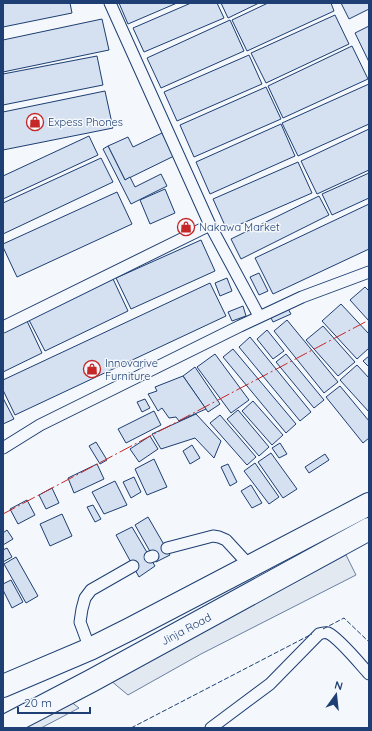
<svg xmlns="http://www.w3.org/2000/svg" width="372" height="731" viewBox="0 0 372 731" font-family="Quicksand,sans-serif">
  <style>
    .green { fill: #e3e9f0; stroke: #687fa3 }
    .building { fill: #d5e0f0; stroke: #1d3f73 }
    .lines { fill: none; stroke-linecap: round; stroke-linejoin: round }
    .lane-casing { stroke: #1d3f73; stroke-width: 13 }
    .highway-casing { stroke: #1d3f73; stroke-width: 24 }
    .lane { stroke: #f4f7fb; stroke-width: 11 }
    .highway { stroke: #f4f7fb; stroke-width: 22 }
    .fence { stroke: #1d3f73; stroke-width: 1; stroke-dasharray: 5 2; stroke-linecap: butt }
    .power { stroke: #c62828; stroke-width: 1; stroke-dasharray: 14 3 2 3; stroke-linecap: butt }
    .labels { text-anchor: middle; dominant-baseline: central; stroke-width: 3; stroke-linejoin: round; paint-order: stroke }
    .poi-label { font-size: 11px; fill: #1d3f73; stroke: #f4f7fb; text-anchor: start }
    .street-label { font-size: 11px; fill: #1d3f73; stroke: #f4f7fb }
  </style>
  <rect width="100%" height="100%" fill="#f4f7fb"/>
  <!-- green -->
  <g class="green">
    <polygon points="346,555 356,575 201,654 128,695 110,680 186,641"/>
    <polygon points="70,701 79,708 41,728 19,728"/>
  </g>
  <!-- building -->
  <g class="building">
    <polygon points="3,3 70,3 72,13 3,27"/>
    <polygon points="119,3 177,3 128,24"/>
    <polygon points="191,3 217,3 224,18 144,52 133,28"/>
    <polygon points="221,3 259,3 228,18"/>
    <polygon points="268,3 331,3 334,11 247,51 232,20"/>
    <polygon points="341,3 369,3 369,9 349,19"/>
    <polygon points="335,15 349,44 266,83 251,53"/>
    <polygon points="102,19 109,50 3,72 3,40"/>
    <polygon points="230,20 244,51 161,88 147,58"/>
    <polygon points="369,26 369,62 355,33"/>
    <polygon points="352,46 368,79 283,118 268,86"/>
    <polygon points="249,55 262,84 177,121 164,92"/>
    <polygon points="97,56 103,85 3,105 3,74"/>
    <polygon points="369,84 369,124 298,156 282,123"/>
    <polygon points="266,87 281,119 194,157 180,125"/>
    <polygon points="105,91 113,128 3,150 3,112"/>
    <polygon points="281,124 295,156 210,194 196,162"/>
    <polygon points="369,129 369,170 317,194 301,161"/>
    <polygon points="162,133 174,156 125,180 108,146 128,137 133,147"/>
    <polygon points="89,136 98,155 3,199 3,176"/>
    <polygon points="108,146 125,180 130,177 135,187 161,174 167,186 131,204 103,149"/>
    <polygon points="101,158 113,182 3,234 3,203"/>
    <polygon points="298,162 312,193 227,230 213,199"/>
    <polygon points="369,173 369,198 332,215 322,194"/>
    <polygon points="165,189 175,213 150,224 140,200"/>
    <polygon points="117,192 132,224 17,277 3,247 3,244"/>
    <polygon points="319,196 329,215 241,259 231,239"/>
    <polygon points="369,204 369,249 273,294 255,258"/>
    <polygon points="201,240 215,271 131,309 116,278"/>
    <polygon points="259,273 268,291 259,295 250,277"/>
    <polygon points="227,278 232,291 220,296 215,283"/>
    <polygon points="113,279 128,311 45,351 29,320"/>
    <polygon points="210,283 226,316 15,415 3,390 3,380"/>
    <polygon points="365,287 369,291 369,321 350,300"/>
    <polygon points="341,304 369,334 369,348 357,359 322,321"/>
    <polygon points="243,306 246,316 232,321 228,312"/>
    <polygon points="287,307 291,314 273,322 270,316"/>
    <polygon points="287,320 338,382 324,393 274,331"/>
    <polygon points="27,321 42,353 3,372 3,333"/>
    <polygon points="323,326 355,362 338,376 306,340"/>
    <polygon points="267,330 284,351 273,359 257,339"/>
    <polygon points="250,337 311,412 300,421 239,347"/>
    <polygon points="233,349 296,424 286,433 223,357"/>
    <polygon points="215,354 249,400 231,413 197,367"/>
    <polygon points="286,354 324,400 314,408 276,362"/>
    <polygon points="369,356 369,367 363,361"/>
    <polygon points="357,365 369,378 369,412 340,380"/>
    <polygon points="195,367 220,404 208,412 183,376"/>
    <polygon points="183,376 206,409 179,421 176,417 169,418 162,408 158,411 148,394 157,391 155,387"/>
    <polygon points="340,386 369,421 369,438 363,443 326,397"/>
    <polygon points="3,398 14,419 3,424"/>
    <polygon points="145,399 150,408 142,412 137,402"/>
    <polygon points="253,401 283,435 272,445 242,411"/>
    <polygon points="238,410 269,447 259,456 227,419"/>
    <polygon points="154,411 161,425 126,443 118,429"/>
    <polygon points="196,414 221,441 214,458 195,438 161,449 152,434"/>
    <polygon points="220,415 256,457 247,465 210,423"/>
    <polygon points="150,436 158,449 139,462 130,449"/>
    <polygon points="96,442 107,460 100,464 89,446"/>
    <polygon points="280,443 287,454 279,458 272,448"/>
    <polygon points="192,445 200,458 190,464 183,451"/>
    <polygon points="271,453 297,489 283,498 258,462"/>
    <polygon points="325,454 329,460 309,473 305,467"/>
    <polygon points="154,459 167,487 147,495 135,469"/>
    <polygon points="255,463 279,497 269,504 244,471"/>
    <polygon points="97,464 104,479 74,493 68,478"/>
    <polygon points="228,464 237,482 230,486 221,467"/>
    <polygon points="134,477 141,492 131,498 123,482"/>
    <polygon points="115,481 127,505 104,514 92,492"/>
    <polygon points="251,485 262,503 252,508 241,491"/>
    <polygon points="52,488 59,503 46,509 39,495"/>
    <polygon points="27,500 35,515 18,524 10,509"/>
    <polygon points="93,505 101,519 95,522 87,507"/>
    <polygon points="62,514 72,536 50,546 40,524"/>
    <polygon points="148,517 170,555 156,562 135,525"/>
    <polygon points="132,527 155,566 139,577 116,535"/>
    <polygon points="7,530 13,539 3,545 3,533"/>
    <polygon points="7,548 12,557 3,562 3,550"/>
    <polygon points="16,557 38,596 26,603 4,564"/>
    <polygon points="11,580 23,602 12,608 3,590 3,584"/>
  </g>
  <g class="lines">
    <!-- lane casing -->
    <g class="lane-casing">
      <g id="lane">
        <polyline points="110,3 210,225"/>
        <polyline points="3,327 210,225 259,316"/>
        <polyline points="3,448 40,425 240,326 302,297 369,272"/>
        <polyline points="167,548 213,536 219,537 226,540 250,566"/>
        <polyline points="150,557 153,556"/>
        <polyline points="90,649 80,622 82,609 85,598 91,590 133,566"/>
        <path d="M211,728L270,684L319,634C322,633 325,632 328,633C339,638 360,664 369,674"/>
      </g>
    </g>
    <!-- highway casing -->
    <g class="highway-casing">
      <g id="highway">
        <polyline points="3,686 90,649 130,629 369,504"/>
        <polyline points="3,727 91,681 369,529"/>
      </g>
    </g>
    <!-- lane -->
    <use href="#lane" class="lane"/>
    <!-- highway -->
    <use href="#highway" class="highway"/>
    <!-- fence -->
    <g class="fence">
      <polyline points="323,629 344,618 369,642"/>
      <polyline points="131,728 312,634"/>
    </g>
    <!-- power -->
    <polyline class="power" points="3,514 369,320"/>
  </g>
  <!-- icons -->
  <defs>
    <g id="shop-ring" transform="scale(0.9)"><circle r="9.5" fill="#f4f7fb" stroke="#c62828" stroke-width="1.5"/><path d="M-5-2.5h2.3a2.7 3.5 0 0 1 5.4 0H5L5.5 6h-11ZM-1.5-2.5h3a1.5 2.3 0 0 0-3 0Z" fill="#c62828"/></g>
  </defs>
  <g fill-rule="evenodd">
    <use href="#shop-ring" x="35" y="122"/>
    <use href="#shop-ring" x="186" y="227"/>
    <use href="#shop-ring" x="92" y="369"/>
  </g>
  <g class="labels">
    <!-- poi labels -->
    <g class="poi-label">
      <text x="48" y="122">Expess Phones</text>
      <text x="199" y="227">Nakawa Market</text>
      <text x="105" y="363">Innovarive<tspan x="105" dy="13">Furniture</tspan></text>
    </g>
    <!-- street labels -->
    <g class="street-label">
      <text transform="translate(186 629) rotate(-28)">Jinja Road</text>
    </g>
  </g>
  <!-- border -->
  <rect width="372" height="731" fill="none" stroke="#1d3f73" stroke-width="8"/>
  <!-- north arrow -->
  <g transform="translate(336 695) rotate(15)" stroke="#f4f7fb" stroke-width="3" paint-order="stroke">
  <path d="M0-3L7 15L0 10L-7 15Z" fill="#1d3f73"/>
  <text y="-6" font-size="11" font-weight="bold" text-anchor="middle" fill="#1d3f73">N</text>
  </g>
  <!-- scale -->
  <path d="M18 707v6h72v-6" fill="none" stroke="#1d3f73" stroke-width="2"/>
  <text x="24" y="707" font-size="12" fill="#1d3f73" stroke="#f4f7fb" stroke-width="3" paint-order="stroke">20 m</text>
</svg>
